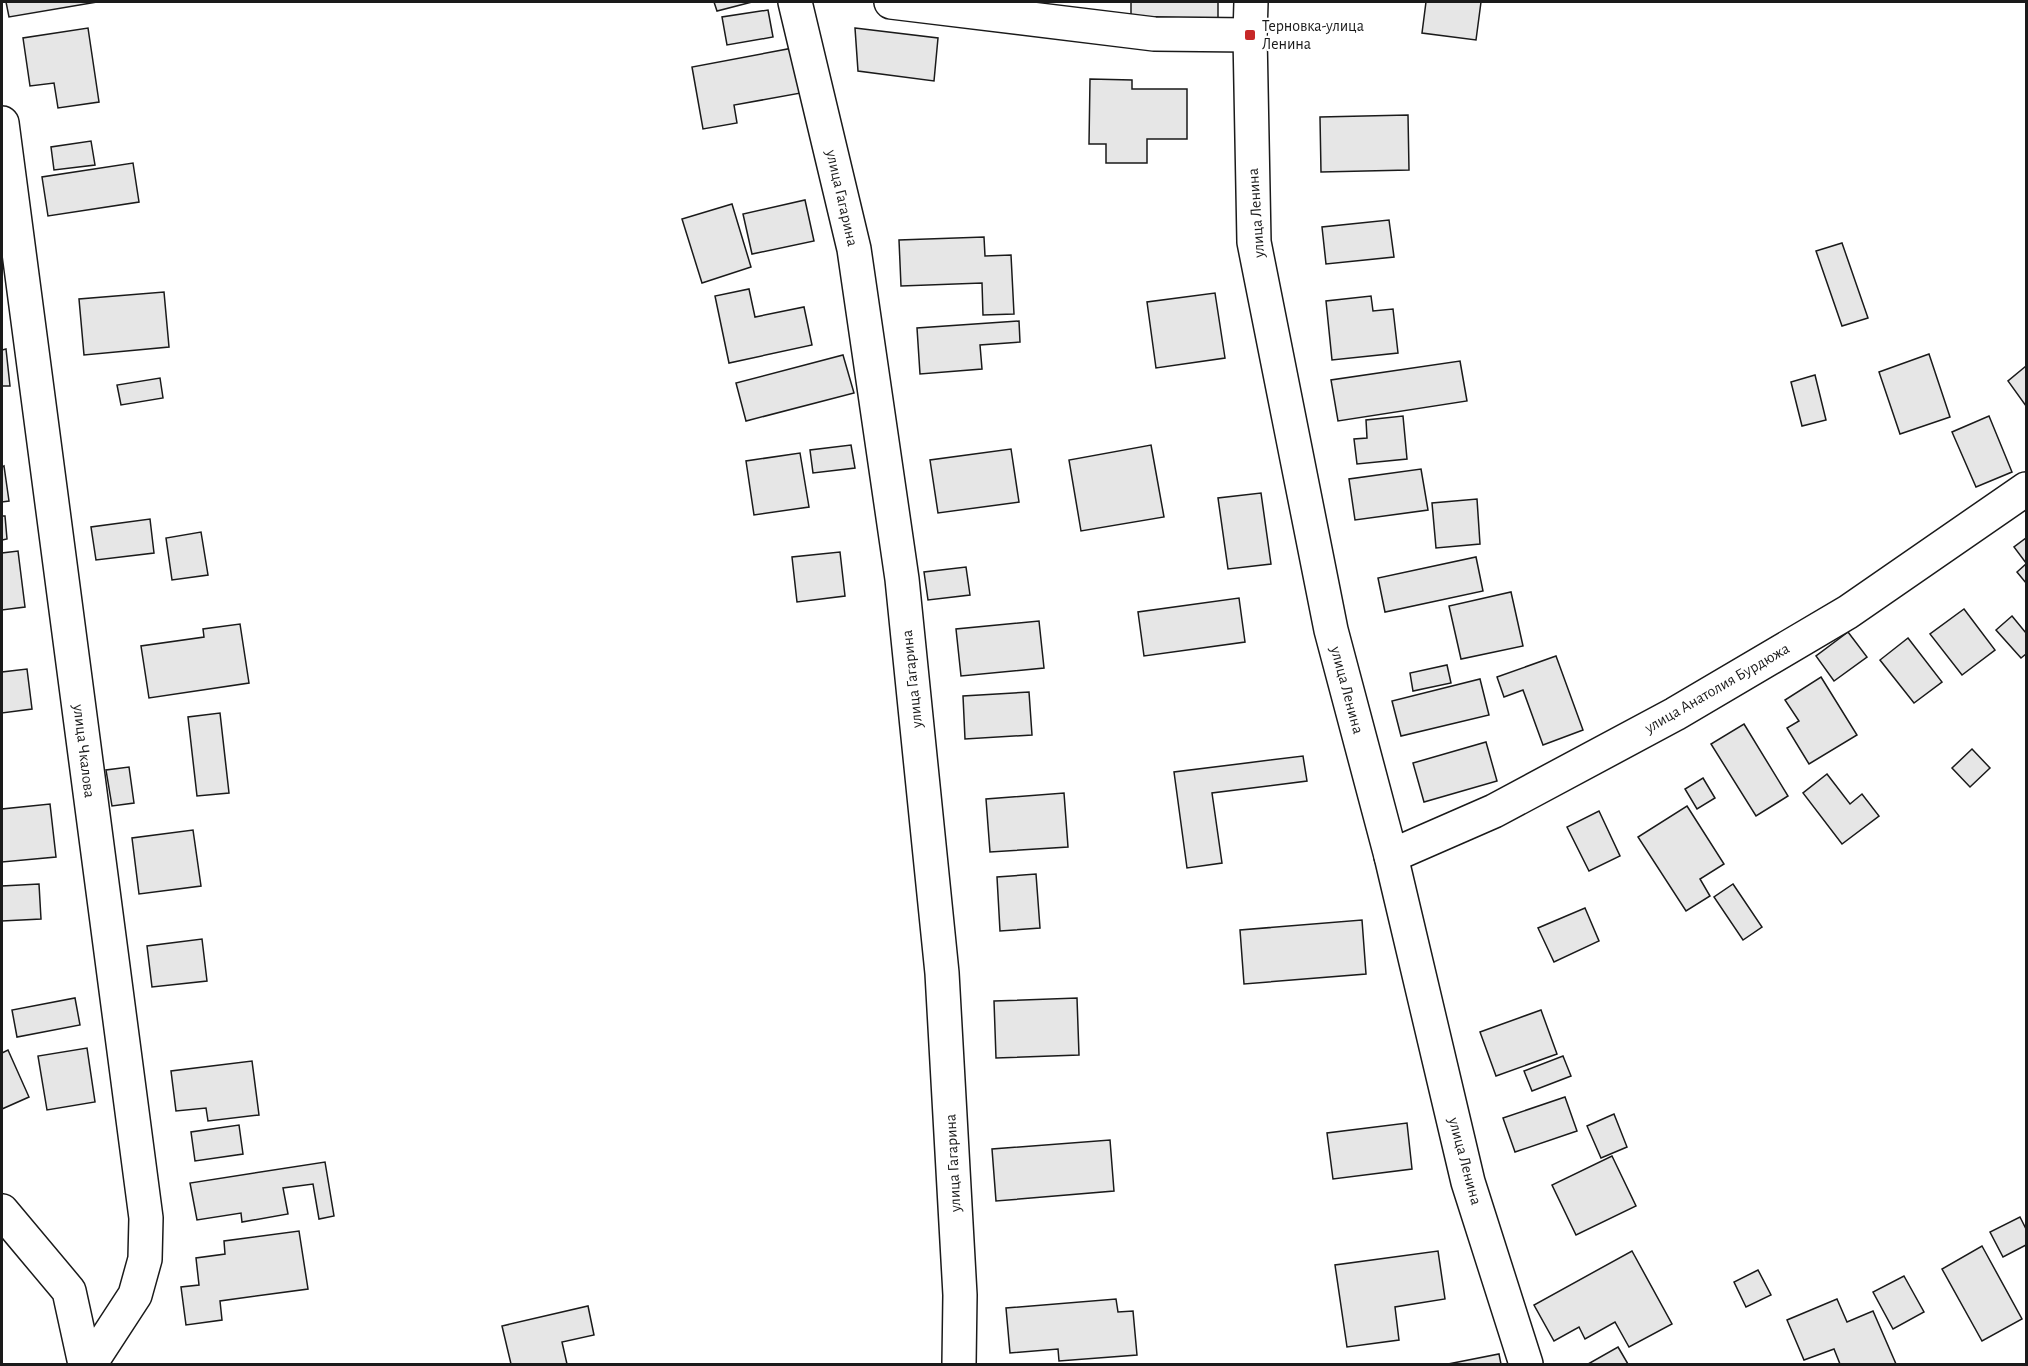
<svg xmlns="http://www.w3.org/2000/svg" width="2028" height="1366" viewBox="0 0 2028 1366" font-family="'Alegreya Sans',sans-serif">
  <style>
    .building { fill: #e6e6e6; stroke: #1a1a1a; stroke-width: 1.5 }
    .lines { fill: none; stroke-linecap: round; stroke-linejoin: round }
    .minor-casing { stroke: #1a1a1a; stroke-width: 36 }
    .minor { stroke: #fff; stroke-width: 33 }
    .poi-dot { fill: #c62828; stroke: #fff; stroke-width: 2 }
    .labels { text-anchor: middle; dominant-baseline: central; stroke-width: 4.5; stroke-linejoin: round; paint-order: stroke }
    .poi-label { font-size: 16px; fill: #1a1a1a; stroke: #fff; text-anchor: start }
    .street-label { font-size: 16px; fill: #1a1a1a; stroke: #fff }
  </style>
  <rect width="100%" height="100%" fill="#fff"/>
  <!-- building -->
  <g class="building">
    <polygon points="6,2 97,2 9,17"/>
    <polygon points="714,2 752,2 717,11"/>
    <polygon points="1131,2 1218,2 1218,19 1131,18"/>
    <polygon points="1426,2 1481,2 1476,40 1422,33"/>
    <polygon points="768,10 773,37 727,45 722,17"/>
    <polygon points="88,28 99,102 58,108 54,83 30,86 23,38"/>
    <polygon points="855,28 938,38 934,81 858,71"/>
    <polygon points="793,48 801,93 734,105 737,123 703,129 692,67"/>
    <polygon points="1090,79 1132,80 1132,89 1187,89 1187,139 1147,139 1147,163 1106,163 1106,144 1089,144"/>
    <polygon points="1408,115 1409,170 1321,172 1320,117"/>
    <polygon points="91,141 95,165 54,170 51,147"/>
    <polygon points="133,163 139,202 48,216 42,177"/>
    <polygon points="805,200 814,241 752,254 743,214"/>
    <polygon points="732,204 751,267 702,283 682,219"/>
    <polygon points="1389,220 1394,257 1326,264 1322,227"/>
    <polygon points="984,237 985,256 1011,255 1014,314 983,315 982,283 901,286 899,240"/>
    <polygon points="1842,243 1868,318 1842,326 1816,251"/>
    <polygon points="749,289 755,317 804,307 812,345 729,363 715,296"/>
    <polygon points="164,292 169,347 84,355 79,299"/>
    <polygon points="1215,293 1225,358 1156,368 1147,302"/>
    <polygon points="1371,296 1373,311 1393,309 1398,353 1332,360 1326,301"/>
    <polygon points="1019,321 1020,342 980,345 982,369 920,374 917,328"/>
    <polygon points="6,349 10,386 2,386 2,350"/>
    <polygon points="1929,354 1950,417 1900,434 1879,372"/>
    <polygon points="843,355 854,393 746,421 736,383"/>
    <polygon points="1460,361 1467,401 1338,421 1331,380"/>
    <polygon points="2026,366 2026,406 2008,381"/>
    <polygon points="1815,375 1826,420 1802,426 1791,382"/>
    <polygon points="160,378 163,398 121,405 117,385"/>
    <polygon points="1403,416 1407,459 1357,464 1354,439 1367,438 1366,420"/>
    <polygon points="1989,416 2012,472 1976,487 1952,432"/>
    <polygon points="851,445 855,468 813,473 810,450"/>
    <polygon points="1151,445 1164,517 1081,531 1069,460"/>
    <polygon points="1011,449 1019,502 938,513 930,460"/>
    <polygon points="800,453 809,507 754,515 746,461"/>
    <polygon points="4,466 9,501 2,502 2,467"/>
    <polygon points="1421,469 1428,510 1355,520 1349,479"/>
    <polygon points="1261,493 1271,564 1228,569 1218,498"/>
    <polygon points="1477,499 1480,544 1436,548 1432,503"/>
    <polygon points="2,516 5,516 7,539 2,540"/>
    <polygon points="150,519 154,553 96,560 91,527"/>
    <polygon points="201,532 208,575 172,580 166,538"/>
    <polygon points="2026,538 2026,563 2014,547"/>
    <polygon points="18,551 25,607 2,610 2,553"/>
    <polygon points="840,552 845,596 797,602 792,557"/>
    <polygon points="1476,557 1483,591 1385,612 1378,578"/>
    <polygon points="2026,564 2026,583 2017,572"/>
    <polygon points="966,567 970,595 928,600 924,572"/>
    <polygon points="1511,592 1523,646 1461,659 1449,606"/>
    <polygon points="1239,598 1245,642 1144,656 1138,612"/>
    <polygon points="1964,609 1995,650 1962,675 1930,634"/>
    <polygon points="2012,616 2026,633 2026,654 2021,658 1996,630"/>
    <polygon points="1039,621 1044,668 961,676 956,629"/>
    <polygon points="240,624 249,683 149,698 141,646 204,637 203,629"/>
    <polygon points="1848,632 1867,657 1834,681 1816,656"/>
    <polygon points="1908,638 1942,682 1914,703 1880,660"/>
    <polygon points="1556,656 1583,730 1543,745 1523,690 1504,697 1497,677"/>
    <polygon points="1447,665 1451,683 1413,691 1410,673"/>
    <polygon points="27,669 32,709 2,713 2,672"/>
    <polygon points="1821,677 1857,735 1809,764 1787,728 1799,721 1785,700"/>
    <polygon points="1480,679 1489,715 1401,736 1392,701"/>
    <polygon points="1029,692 1032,735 965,739 963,696"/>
    <polygon points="220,713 229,793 197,796 188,717"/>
    <polygon points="1744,724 1788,796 1756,816 1711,744"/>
    <polygon points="1486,742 1497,781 1424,802 1413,763"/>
    <polygon points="1972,749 1990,768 1970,787 1952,768"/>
    <polygon points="1303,756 1307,781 1212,793 1222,863 1187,868 1174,772"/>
    <polygon points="129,767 134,803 112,806 106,770"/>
    <polygon points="1827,774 1850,804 1862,794 1879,816 1842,844 1803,793"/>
    <polygon points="1703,778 1715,798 1697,809 1685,789"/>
    <polygon points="1064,793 1068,847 990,852 986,799"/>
    <polygon points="50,804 56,857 2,862 2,809"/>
    <polygon points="1687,806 1724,864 1700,879 1710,896 1686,911 1638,837"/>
    <polygon points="1599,811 1620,856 1589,871 1567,827"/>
    <polygon points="193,830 201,886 139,894 132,838"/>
    <polygon points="1036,874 1040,928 1000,931 997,877"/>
    <polygon points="39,884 41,919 2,921 2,886"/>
    <polygon points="1733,884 1762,927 1743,940 1714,897"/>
    <polygon points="1585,908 1599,941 1554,962 1538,928"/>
    <polygon points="1362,920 1366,974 1244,984 1240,930"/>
    <polygon points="202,939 207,981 152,987 147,946"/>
    <polygon points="75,998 80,1025 17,1037 12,1010"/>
    <polygon points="1077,998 1079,1055 996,1058 994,1001"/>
    <polygon points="1541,1010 1557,1054 1496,1076 1480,1032"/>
    <polygon points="87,1048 95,1102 47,1110 38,1056"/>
    <polygon points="8,1050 29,1097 2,1109 2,1053"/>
    <polygon points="1563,1056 1571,1076 1532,1091 1524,1071"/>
    <polygon points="252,1061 259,1115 208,1121 206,1108 176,1111 171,1071"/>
    <polygon points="1565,1097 1577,1131 1515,1152 1503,1118"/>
    <polygon points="1614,1114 1627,1147 1601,1158 1587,1126"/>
    <polygon points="1407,1123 1412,1169 1333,1179 1327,1133"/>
    <polygon points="239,1125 243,1154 195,1161 191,1132"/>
    <polygon points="1110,1140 1114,1191 996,1201 992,1149"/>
    <polygon points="1612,1156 1636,1206 1576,1235 1552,1185"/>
    <polygon points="325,1162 334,1216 319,1219 313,1184 283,1188 288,1214 242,1222 241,1213 197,1220 190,1183"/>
    <polygon points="2020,1217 2026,1229 2026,1245 2003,1257 1990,1232"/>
    <polygon points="299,1231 308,1289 220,1301 222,1320 186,1325 181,1287 199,1285 196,1258 225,1254 224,1241"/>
    <polygon points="1982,1246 2022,1319 1982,1341 1942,1269"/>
    <polygon points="1438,1251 1445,1299 1395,1307 1399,1340 1347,1347 1335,1265"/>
    <polygon points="1632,1251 1672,1324 1629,1347 1615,1322 1585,1339 1579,1327 1554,1341 1534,1305"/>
    <polygon points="1758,1270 1771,1295 1746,1307 1734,1282"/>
    <polygon points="1904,1276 1924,1312 1893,1329 1873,1292"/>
    <polygon points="1116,1299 1118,1312 1133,1311 1137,1355 1059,1361 1058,1349 1010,1353 1006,1308"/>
    <polygon points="1837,1299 1847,1322 1873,1311 1896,1364 1840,1364 1834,1349 1804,1360 1787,1320"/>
    <polygon points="588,1306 594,1335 562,1342 567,1364 511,1364 502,1326"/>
    <polygon points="1618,1347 1628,1364 1588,1364"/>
    <polygon points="1499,1354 1501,1364 1448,1364"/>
  </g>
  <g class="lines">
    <!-- minor casing -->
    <g class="minor-casing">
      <g id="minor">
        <polyline points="795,2 854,249 902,579 942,973 960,1295 959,1364"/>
        <polyline points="891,2 1154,34 1250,35"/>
        <polyline points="1251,2 1250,35 1254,242 1331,630 1391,856 1468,1182 1526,1364"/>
        <polyline points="2,123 146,1218 145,1259 135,1295 90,1364"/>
        <polyline points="1391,856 1494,811 1675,714 1848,612 2026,489"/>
        <polyline points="2,1211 69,1291 85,1364"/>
      </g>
    </g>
    <!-- minor -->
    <use href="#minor" class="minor"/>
  </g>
  <!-- markers -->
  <rect class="poi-dot" x="1244" y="29" width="12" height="12" rx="3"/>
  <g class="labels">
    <!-- poi labels -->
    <g class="poi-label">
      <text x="1262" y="26">Терновка-улица<tspan x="1262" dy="18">Ленина</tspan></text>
    </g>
    <!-- street labels -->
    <g class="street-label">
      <text transform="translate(842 198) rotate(77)">улица Гагарина</text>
      <text transform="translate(1256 213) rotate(-94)">улица Ленина</text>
      <text transform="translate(912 679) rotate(-96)">улица Гагарина</text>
      <text transform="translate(1717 688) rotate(-30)">улица Анатолия Бурдюжа</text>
      <text transform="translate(1347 690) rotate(75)">улица Ленина</text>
      <text transform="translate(84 751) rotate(83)">улица Чкалова</text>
      <text transform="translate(1465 1161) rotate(75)">улица Ленина</text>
      <text transform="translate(953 1163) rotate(-93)">улица Гагарина</text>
    </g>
  </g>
  <!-- border -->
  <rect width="2028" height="1366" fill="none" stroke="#1a1a1a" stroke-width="6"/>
</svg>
